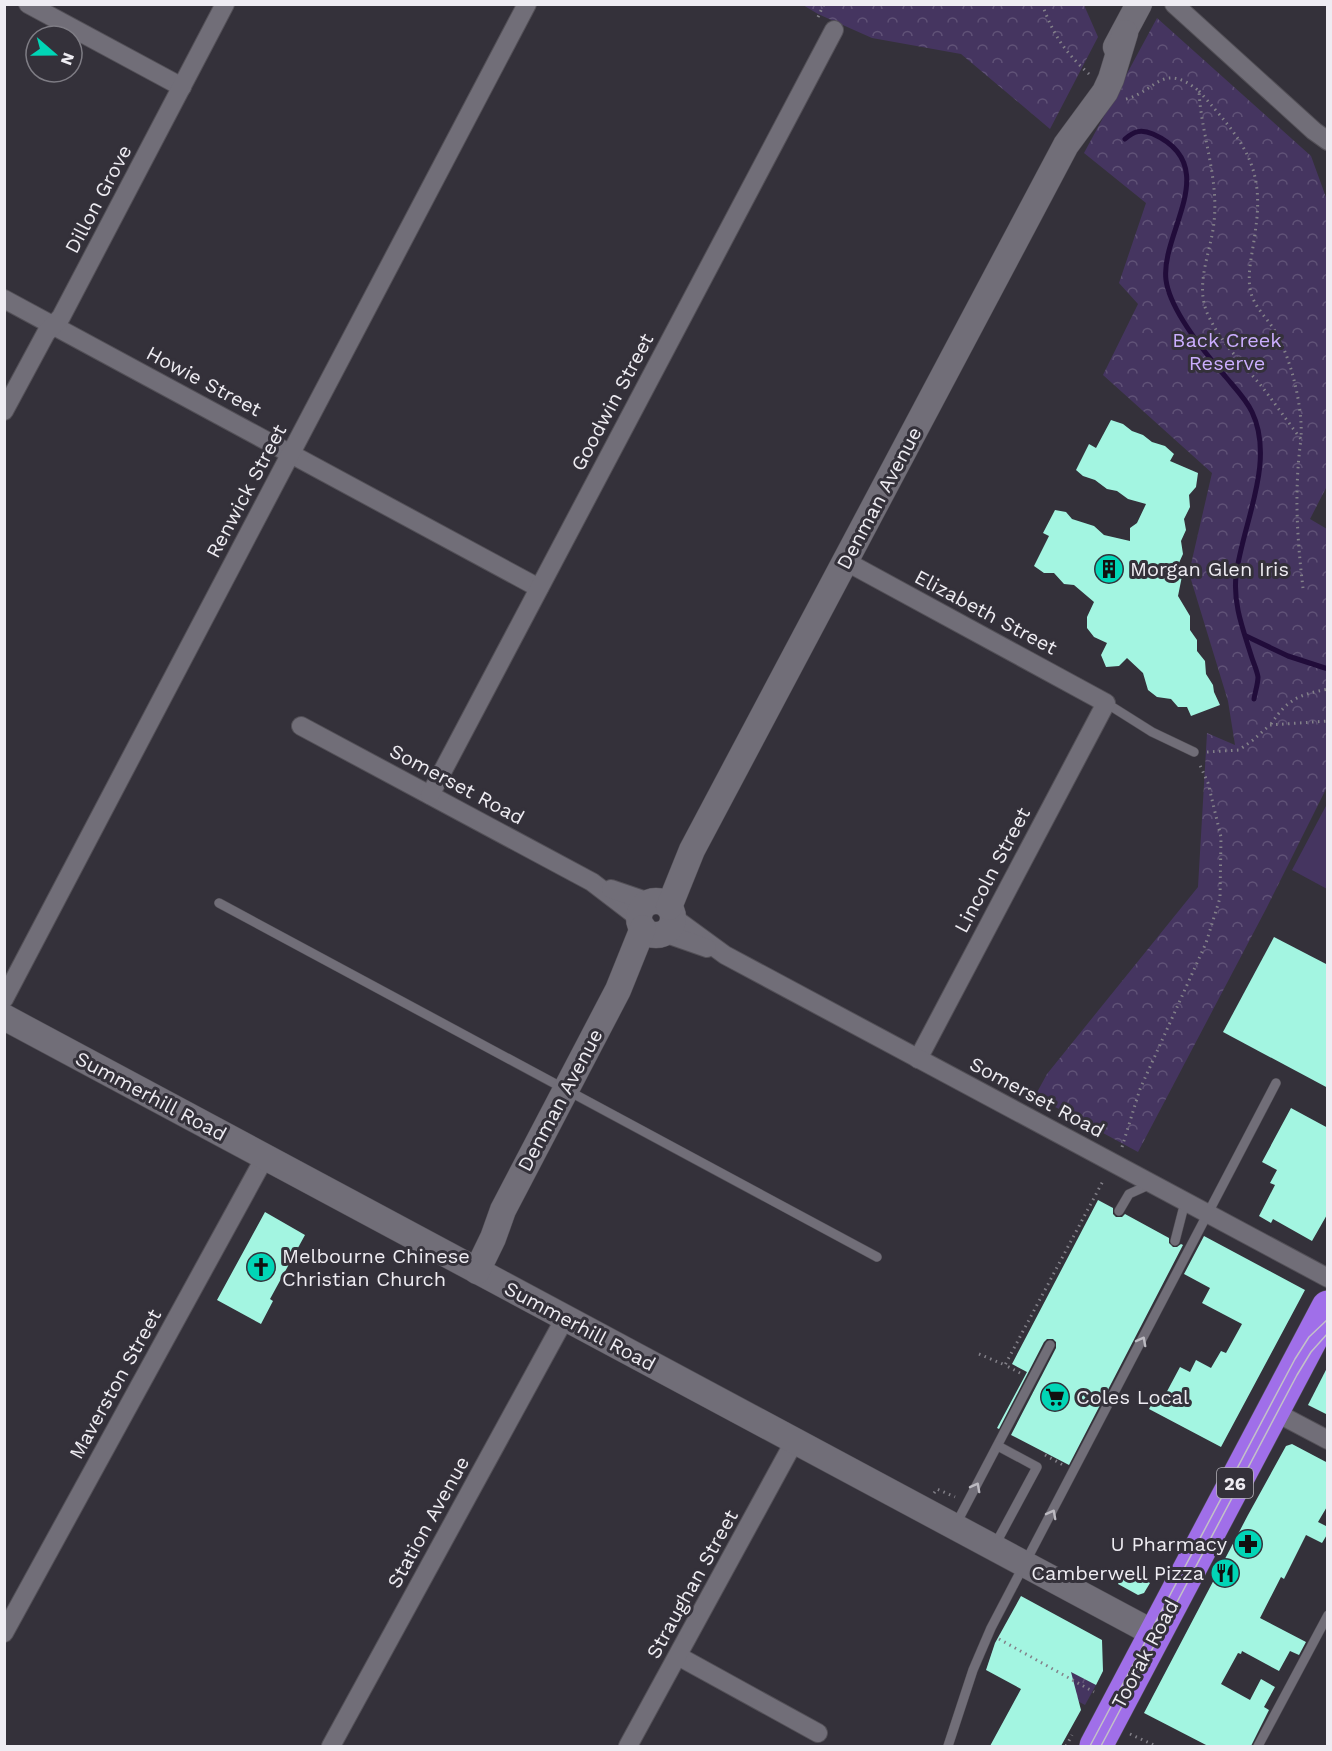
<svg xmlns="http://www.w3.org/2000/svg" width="1332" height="1751" viewBox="0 0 1332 1751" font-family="'Work Sans',sans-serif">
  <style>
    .green { fill: #453560 }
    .park { fill: url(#park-crowns) }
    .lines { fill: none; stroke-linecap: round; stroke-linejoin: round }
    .stream { stroke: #210c3a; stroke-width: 5 }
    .building { fill: #a3f5e1 }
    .lane-casing { stroke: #535057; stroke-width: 10 }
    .street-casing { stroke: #535057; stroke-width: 20 }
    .secondary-casing { stroke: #535057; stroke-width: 27 }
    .highway-casing { stroke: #535057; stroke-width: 34 }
    .path { stroke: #838189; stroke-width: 3; stroke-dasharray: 1.5 4.5; stroke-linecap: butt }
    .lane { stroke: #716e78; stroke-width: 9 }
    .street { stroke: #716e78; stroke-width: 18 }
    .secondary { stroke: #716e78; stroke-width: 26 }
    .highway { stroke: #a06fe9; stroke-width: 33 }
    .tram { stroke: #c3c1c8; stroke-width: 1.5 }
    .oneway { stroke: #bcbac1 }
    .labels { text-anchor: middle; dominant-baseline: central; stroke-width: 6; stroke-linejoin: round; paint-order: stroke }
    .shield { fill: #34313a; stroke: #b6b4bb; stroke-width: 1.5 }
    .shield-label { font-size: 18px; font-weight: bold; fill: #eeecf2 }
    .street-label { font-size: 20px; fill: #eeecf2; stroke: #34313a }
    .park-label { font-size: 20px; fill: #cbaefe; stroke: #34313a }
    .poi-label { font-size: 20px; fill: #eeecf2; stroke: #34313a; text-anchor: start }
  </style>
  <defs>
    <pattern id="park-crowns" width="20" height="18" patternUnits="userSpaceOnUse" patternTransform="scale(1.5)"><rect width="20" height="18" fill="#453560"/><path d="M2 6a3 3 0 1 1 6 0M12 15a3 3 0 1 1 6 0" fill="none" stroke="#605277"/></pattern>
  </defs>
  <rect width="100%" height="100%" fill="#34313a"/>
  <!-- green -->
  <polygon class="green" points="1327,804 1327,889 1292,870"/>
  <!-- park -->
  <g class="park">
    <polygon points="803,5 1084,5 1098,37 1050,129 961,54 872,38 818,14"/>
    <polygon points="1157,18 1311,156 1327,200 1327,486 1310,519 1327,529 1327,787 1266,909 1138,1152 1035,1096 1047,1074 1198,887 1207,733 1235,745 1228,701 1189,573 1212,473 1103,375 1138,304 1119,283 1146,203 1084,153"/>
    <polygon points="1000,1634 1096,1685 1085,1705 991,1655"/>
  </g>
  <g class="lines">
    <!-- stream -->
    <g class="stream">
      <path d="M1125,139C1134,131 1141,129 1153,134C1224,166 1160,233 1166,280C1170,310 1205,353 1225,376C1234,387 1246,399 1252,412C1276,462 1242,525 1236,576C1233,604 1243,629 1251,655C1253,662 1257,670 1258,677C1258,684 1255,692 1254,699"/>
      <polyline points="1246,636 1288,656 1328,669"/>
    </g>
  </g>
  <!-- building -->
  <g class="building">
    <polygon points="1111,420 1123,424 1132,431 1143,435 1152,442 1165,446 1174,454 1170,461 1198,473 1196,487 1189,495 1190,507 1184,519 1186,530 1181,541 1183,554 1178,565 1182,576 1178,596 1190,616 1190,630 1197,640 1197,651 1205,661 1206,674 1213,685 1214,692 1220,705 1191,716 1187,707 1178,707 1171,699 1157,697 1148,690 1143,673 1127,658 1119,666 1106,667 1101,655 1107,643 1094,637 1087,628 1087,617 1094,602 1074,585 1064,584 1054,573 1044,573 1034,566 1049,536 1043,533 1055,510 1066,512 1072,519 1094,526 1104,535 1130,541 1130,528 1137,523 1146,504 1128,499 1117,491 1107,489 1095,480 1083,476 1076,470 1089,444 1096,448"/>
    <polygon points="1274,937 1328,965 1328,1088 1223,1032"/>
    <polygon points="1291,1108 1328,1128 1328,1213 1312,1241 1273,1219 1271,1223 1259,1216 1275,1185 1270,1183 1277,1170 1262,1162"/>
    <polygon points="1098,1200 1113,1208 1113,1214 1116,1217 1122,1217 1125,1214 1169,1238 1169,1243 1173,1247 1177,1247 1181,1244 1183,1245 1069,1465 1011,1435 1056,1348 1056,1342 1053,1339 1047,1339 1044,1342 999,1429 997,1428 1027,1372 1012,1364"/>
    <polygon points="265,1212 305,1235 270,1299 273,1301 261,1324 217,1300"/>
    <polygon points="1204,1236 1305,1290 1221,1447 1149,1409 1157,1394 1164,1397 1180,1367 1190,1372 1196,1360 1211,1368 1221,1351 1226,1353 1242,1324 1202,1303 1210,1288 1184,1274"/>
    <polygon points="1328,1366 1328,1415 1308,1405"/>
    <polygon points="1292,1444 1328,1463 1328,1505 1318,1522 1328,1527 1328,1533 1322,1543 1306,1535 1284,1579 1281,1577 1260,1618 1306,1642 1299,1655 1290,1651 1279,1671 1242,1651 1241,1654 1238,1653 1221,1684 1250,1700 1261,1679 1275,1687 1264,1707 1269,1710 1251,1746 1208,1746 1144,1713 1248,1515 1286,1446"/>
    <polygon points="1126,1569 1150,1583 1144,1593 1138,1595 1118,1584"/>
    <polygon points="1021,1596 1102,1640 1103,1671 1096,1685 1071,1672 1081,1710 1061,1746 990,1746 1021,1689 986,1670 995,1643"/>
  </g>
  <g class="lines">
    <!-- lane casing -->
    <g class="lane-casing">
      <g id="lane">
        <polyline points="1106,703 1152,732 1194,752"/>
        <polyline points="219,903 877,1257"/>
        <polyline points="1119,1211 1129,1194 1151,1184"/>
        <polyline points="1175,1241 1185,1202"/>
        <polyline points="955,1526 1050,1345"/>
        <polyline points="995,1545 1037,1467 998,1446"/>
        <polyline points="948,1746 973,1670 991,1628 1276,1083"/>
        <polyline points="1258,1746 1328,1615"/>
      </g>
    </g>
    <!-- street casing -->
    <g class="street-casing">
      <g id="street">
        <polyline points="28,4 182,87"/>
        <polyline points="1174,4 1314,131 1328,141"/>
        <polyline points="4,299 539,588"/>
        <polyline points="4,411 46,333 61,317 225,4"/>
        <polyline points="845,561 1106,703 918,1059"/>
        <polyline points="301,726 592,882 639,918"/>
        <polyline points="430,795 834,30"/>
        <polyline points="611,889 649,902"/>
        <polyline points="673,917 725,955 1328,1278"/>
        <polyline points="664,933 707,948"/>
        <polyline points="4,999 527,4"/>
        <polyline points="1273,1411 1328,1440"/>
        <polyline points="4,1633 265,1157"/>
        <polyline points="678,1656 818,1733"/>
        <polyline points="331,1746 565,1318"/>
        <polyline points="628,1746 794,1442"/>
      </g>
    </g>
    <!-- secondary casing -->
    <g class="secondary-casing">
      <g id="secondary">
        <polyline points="1116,47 1139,4"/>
        <circle cx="656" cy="918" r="17"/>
        <polyline points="669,907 692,850 1066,145 1105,92 1111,79 1125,33"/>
        <polyline points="4,1017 1155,1634"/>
        <polyline points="477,1271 493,1238 503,1210 618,990 643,928"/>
      </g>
    </g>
    <!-- highway casing -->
    <g class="highway-casing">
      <polyline id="highway" points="1096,1746 1328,1307"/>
    </g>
    <!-- path -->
    <g class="path">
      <path d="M1042,4C1054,36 1064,51 1089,74"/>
      <polyline points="818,17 824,4"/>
      <path d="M1199,91C1242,140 1266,165 1255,233C1253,252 1246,275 1251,293C1255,308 1268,319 1275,331C1291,358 1303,407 1301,438"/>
      <path d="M1126,99C1157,91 1162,61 1199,91C1201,134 1219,178 1214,222C1211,253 1194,284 1208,315C1221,343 1244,365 1263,388C1276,405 1288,422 1301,439C1294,490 1297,538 1303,588"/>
      <path d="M1271,724C1288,699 1298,695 1328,689"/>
      <polyline points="1207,752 1239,750 1253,740 1270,725 1328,721"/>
      <polyline points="1122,1147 1140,1089 1206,943 1220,898 1221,837 1208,783 1199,763"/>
      <polyline points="979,1354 1005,1365"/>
      <polyline points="1020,1373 1005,1365 1103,1181"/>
      <polyline points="1045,1455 1063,1465"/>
      <polyline points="934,1493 937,1489 955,1497"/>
      <polyline points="999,1639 1094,1692"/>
      <polyline points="1130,1734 1156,1746"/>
      <polyline points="1066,1746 1072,1735"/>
    </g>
    <!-- lane -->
    <use href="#lane" class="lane"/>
    <!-- street -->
    <use href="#street" class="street"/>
    <!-- secondary -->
    <use href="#secondary" class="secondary"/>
    <!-- highway -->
    <use href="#highway" class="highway"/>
    <!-- tram -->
    <g class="tram">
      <polyline points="1090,1746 1295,1359 1309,1337 1328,1319"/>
      <polyline points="1101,1746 1297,1375 1311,1352 1328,1333"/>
    </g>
  </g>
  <!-- one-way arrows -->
  <defs><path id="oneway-chevron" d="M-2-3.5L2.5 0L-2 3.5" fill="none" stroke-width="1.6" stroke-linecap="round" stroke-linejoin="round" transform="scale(1.5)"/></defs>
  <g class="oneway">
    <use href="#oneway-chevron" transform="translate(1142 1341) rotate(-62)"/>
    <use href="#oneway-chevron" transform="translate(976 1487) rotate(-62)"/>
    <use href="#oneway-chevron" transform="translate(1052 1514) rotate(-62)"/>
  </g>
  <!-- icons -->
  <defs>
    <g id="building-disc" transform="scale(1.5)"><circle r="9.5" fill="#01d5b6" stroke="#34313a"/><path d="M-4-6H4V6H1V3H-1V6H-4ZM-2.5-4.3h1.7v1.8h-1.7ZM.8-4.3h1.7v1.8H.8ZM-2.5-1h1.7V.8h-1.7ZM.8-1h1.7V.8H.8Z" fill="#111"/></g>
    <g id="church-disc" transform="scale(1.5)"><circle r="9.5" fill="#01d5b6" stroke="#34313a"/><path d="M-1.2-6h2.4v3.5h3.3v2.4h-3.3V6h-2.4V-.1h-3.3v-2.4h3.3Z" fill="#111"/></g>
    <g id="supermarket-disc" transform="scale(1.5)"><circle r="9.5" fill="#01d5b6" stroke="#34313a"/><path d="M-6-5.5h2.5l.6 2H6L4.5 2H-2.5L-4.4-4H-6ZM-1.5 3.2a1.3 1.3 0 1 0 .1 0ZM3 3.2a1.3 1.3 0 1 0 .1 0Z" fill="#111"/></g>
    <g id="pharmacy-disc" transform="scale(1.5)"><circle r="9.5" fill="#01d5b6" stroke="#34313a"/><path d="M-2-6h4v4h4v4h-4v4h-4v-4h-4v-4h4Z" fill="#111"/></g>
    <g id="restaurant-disc" transform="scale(1.5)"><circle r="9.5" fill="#01d5b6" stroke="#34313a"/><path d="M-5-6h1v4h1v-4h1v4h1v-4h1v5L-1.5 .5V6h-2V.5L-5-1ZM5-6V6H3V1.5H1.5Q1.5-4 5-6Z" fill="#111"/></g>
  </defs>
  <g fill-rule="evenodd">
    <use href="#building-disc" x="1109" y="569"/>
    <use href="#church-disc" x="261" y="1267"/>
    <use href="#supermarket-disc" x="1055" y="1397"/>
    <use href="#pharmacy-disc" x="1248" y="1544"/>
    <use href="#restaurant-disc" x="1225" y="1573"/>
  </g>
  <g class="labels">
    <!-- shield labels -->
    <rect class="shield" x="1217" y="1468" width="36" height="30" rx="4.5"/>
    <g class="shield-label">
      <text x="1235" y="1483">26</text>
    </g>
    <!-- street labels -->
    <g class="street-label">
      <text transform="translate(98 199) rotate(-62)">Dillon Grove</text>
      <text transform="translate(204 381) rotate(28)">Howie Street</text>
      <text transform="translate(612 402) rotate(-62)">Goodwin Street</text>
      <text transform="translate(246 491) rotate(-62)">Renwick Street</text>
      <text transform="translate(879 498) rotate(-62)">Denman Avenue</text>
      <text transform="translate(986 612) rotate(28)">Elizabeth Street</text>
      <text transform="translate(457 784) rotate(28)">Somerset Road</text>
      <text transform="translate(992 870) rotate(-62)">Lincoln Street</text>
      <text transform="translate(151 1096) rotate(28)">Summerhill Road</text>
      <text transform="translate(1037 1097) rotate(28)">Somerset Road</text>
      <text transform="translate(560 1100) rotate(-62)">Denman Avenue</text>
      <text transform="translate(580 1326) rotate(28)">Summerhill Road</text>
      <text transform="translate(115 1384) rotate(-61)">Maverston Street</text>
      <text transform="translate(428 1522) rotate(-61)">Station Avenue</text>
      <text transform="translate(692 1584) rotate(-61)">Straughan Street</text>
      <text transform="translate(1145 1654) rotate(-62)">Toorak Road</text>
    </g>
    <!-- park labels -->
    <g class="park-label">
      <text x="1227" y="340">Back Creek<tspan x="1227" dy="23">Reserve</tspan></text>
    </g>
    <!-- poi labels -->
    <g class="poi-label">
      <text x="1130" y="569">Morgan Glen Iris</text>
      <text x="282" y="1256">Melbourne Chinese<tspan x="282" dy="23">Christian Church</tspan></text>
      <text x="1076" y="1397">Coles Local</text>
      <text x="1227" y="1544" text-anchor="end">U Pharmacy</text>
      <text x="1204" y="1573" text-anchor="end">Camberwell Pizza</text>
    </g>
  </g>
  <!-- border -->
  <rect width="1332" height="1751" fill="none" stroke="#eeecf2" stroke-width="12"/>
  <!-- north arrow -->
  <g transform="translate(54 54) rotate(110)"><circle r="28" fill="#34313a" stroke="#7e7c84" stroke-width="1.5"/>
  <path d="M0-4.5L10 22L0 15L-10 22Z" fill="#01d5b6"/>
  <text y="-9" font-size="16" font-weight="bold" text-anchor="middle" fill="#eeecf2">N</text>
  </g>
</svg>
